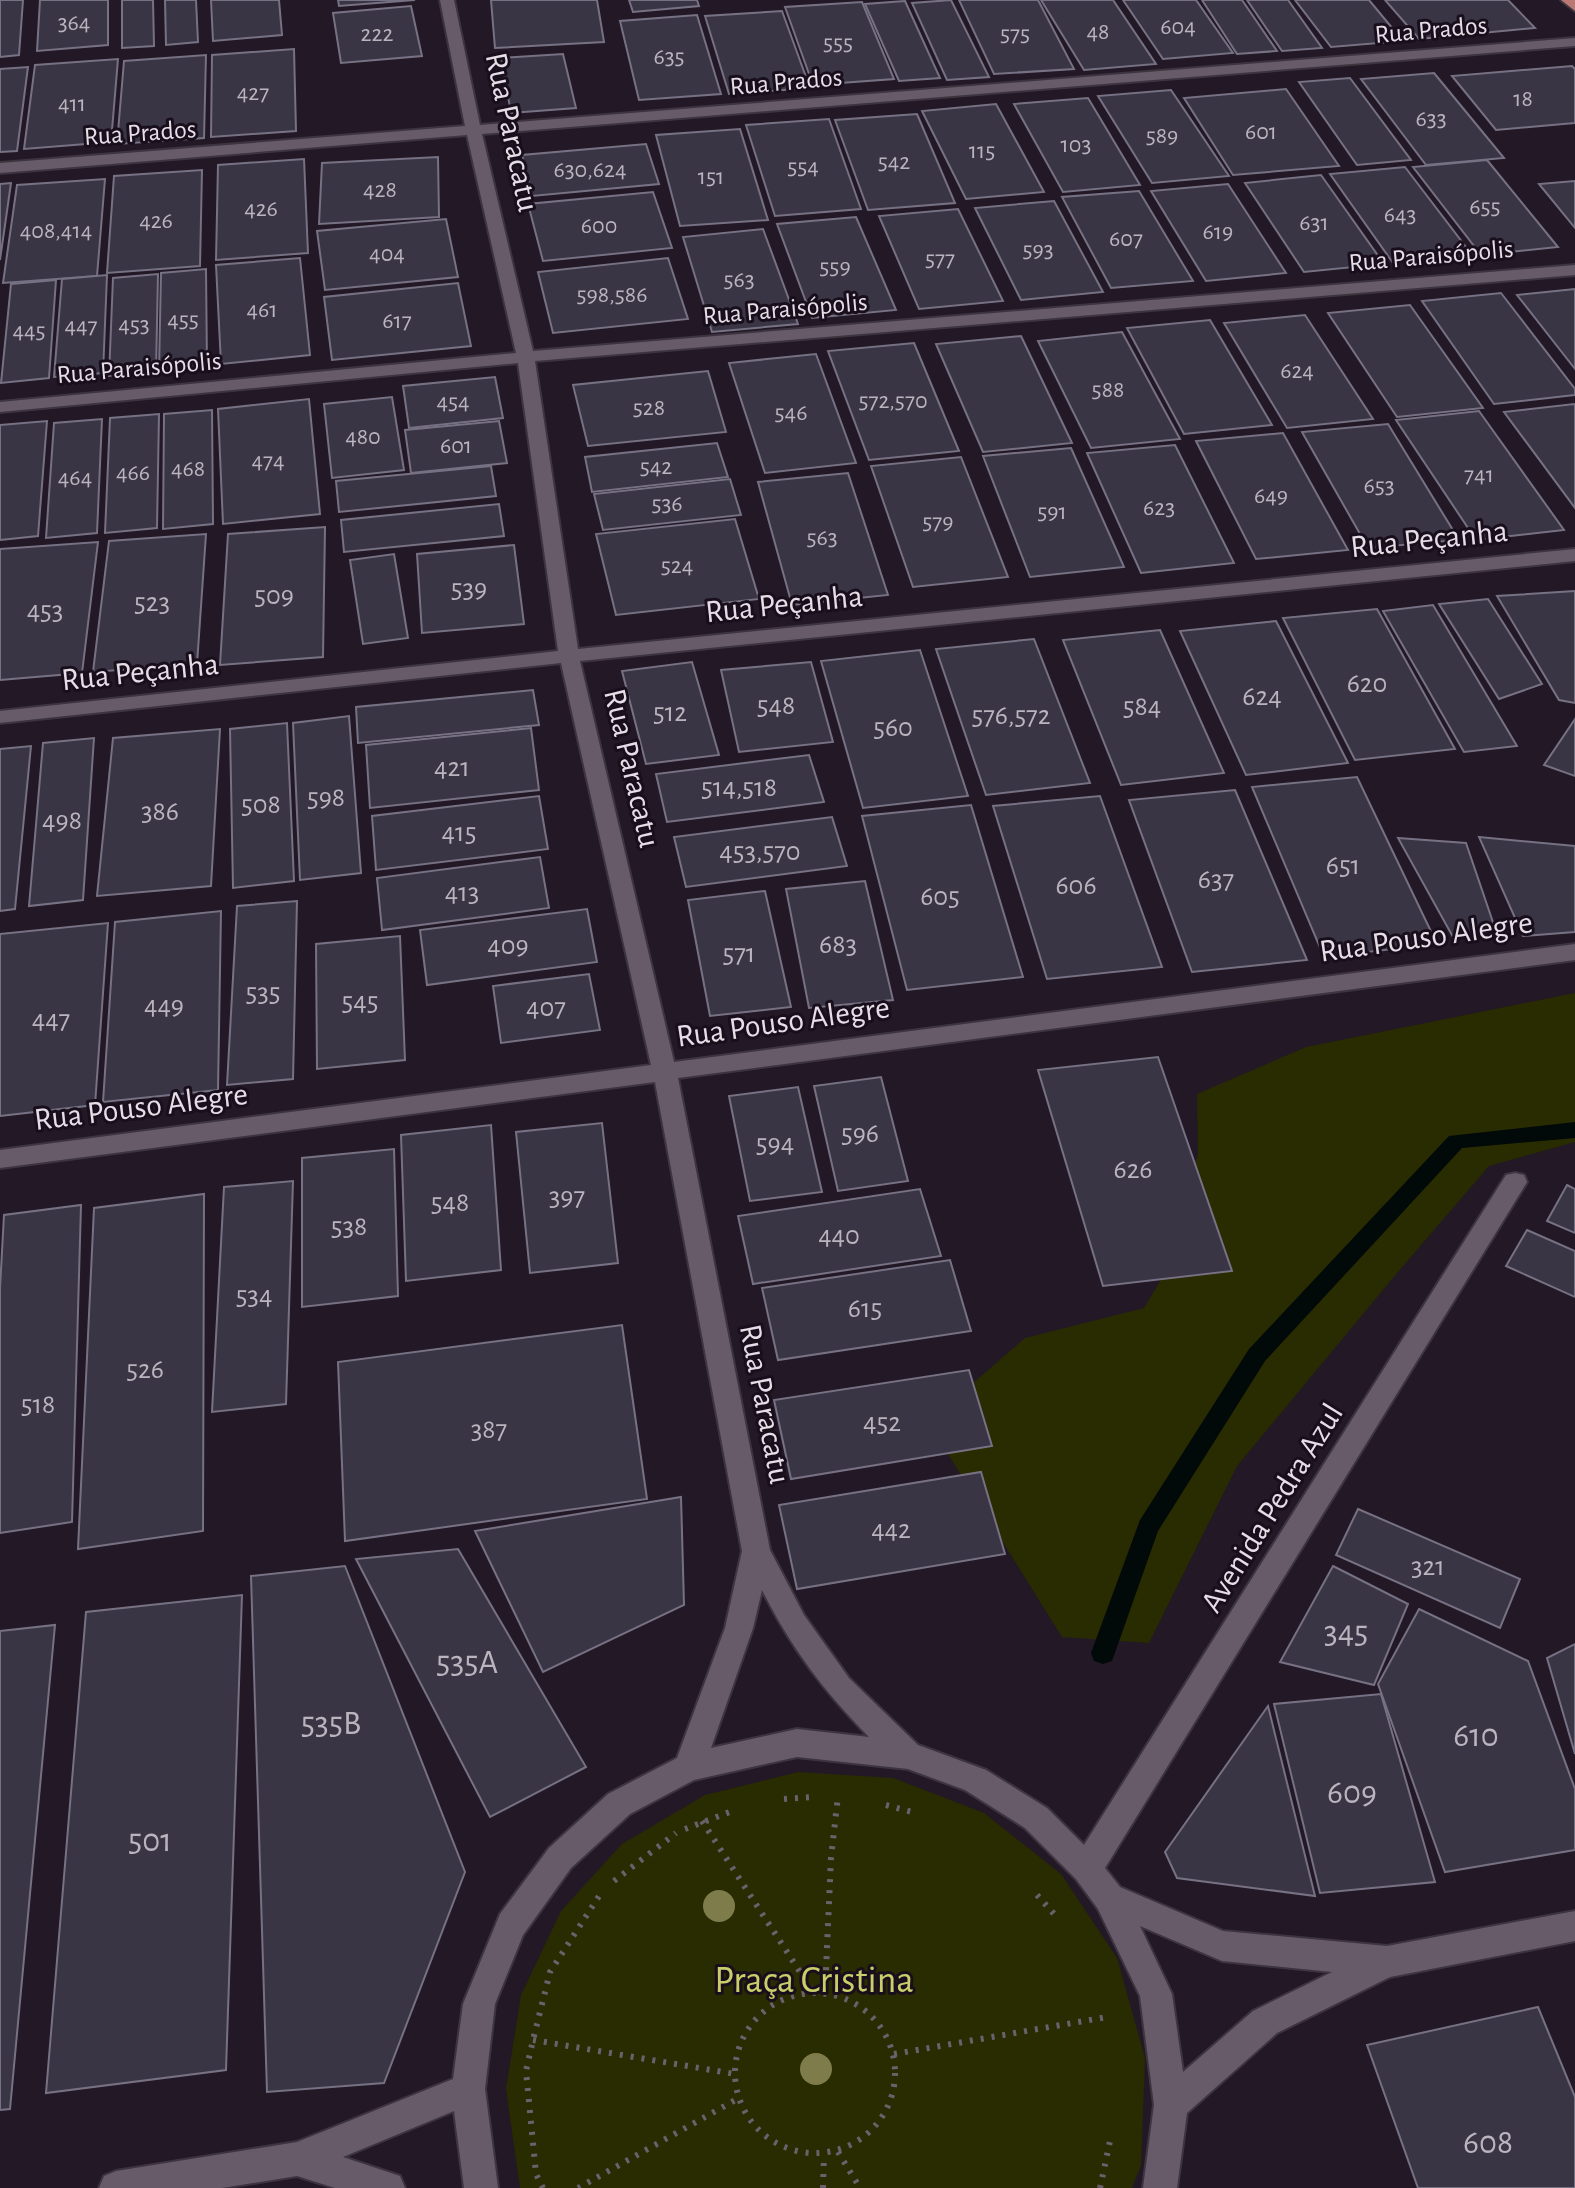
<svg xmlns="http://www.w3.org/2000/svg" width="1575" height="2188" viewBox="0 0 1575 2188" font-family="'Alegreya Sans',sans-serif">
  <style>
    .green { fill: #292b00 }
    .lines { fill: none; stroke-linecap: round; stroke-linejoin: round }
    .stream { fill: #010909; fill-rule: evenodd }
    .building { fill: #3a3545; stroke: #767183; stroke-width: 2 }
    .minor-casing { stroke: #3c343e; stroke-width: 4 }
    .major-casing { stroke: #3c343e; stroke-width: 4 }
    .path { stroke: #6b616d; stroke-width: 6; stroke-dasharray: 3 8; stroke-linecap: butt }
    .minor { fill: #675b6a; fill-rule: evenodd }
    .major { fill: #b97873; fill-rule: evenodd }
    .tree { fill: #7e7c4b }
    .labels { text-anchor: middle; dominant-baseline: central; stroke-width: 6; stroke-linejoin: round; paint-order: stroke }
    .far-number-label { font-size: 24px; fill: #bab4be }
    .far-street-label { font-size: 26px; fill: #e5dee7; stroke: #190f1c }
    .number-label { font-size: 28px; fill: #bab4be }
    .street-label { font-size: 32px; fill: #e5dee7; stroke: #190f1c }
    .near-number-label { font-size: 34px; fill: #bab4be }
    .near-park-label { font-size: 38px; fill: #c9ce6a; stroke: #190f1c }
  </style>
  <rect width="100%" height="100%" fill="#231825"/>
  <!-- green -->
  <g class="green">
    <polygon points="1575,993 1575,1142 1489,1166 1392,1279 1237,1466 1149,1643 1062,1637 928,1422 1025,1338 1144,1308 1166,1271 1198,1154 1197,1094 1306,1047"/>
    <polygon points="798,1772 893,1778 984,1813 1061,1874 1117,1958 1145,2058 1141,2165 1132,2188 520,2188 506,2089 521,1995 561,1911 622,1844 705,1795"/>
  </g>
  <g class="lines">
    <!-- stream -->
    <polygon class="stream" points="1575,1122 1575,1138 1462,1148 1265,1361 1158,1531 1112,1661 1103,1664 1094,1661 1091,1653 1140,1520 1249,1349 1449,1136"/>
  </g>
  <!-- building -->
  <g class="building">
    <polygon points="0,0 23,0 19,55 0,57"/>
    <polygon points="40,0 108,0 108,45 37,51"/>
    <polygon points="122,0 153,0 154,46 122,48"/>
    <polygon points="165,0 196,0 198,42 166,45"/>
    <polygon points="211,0 279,0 282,35 213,41"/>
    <polygon points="338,0 415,0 339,6"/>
    <polygon points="491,0 597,0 604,42 495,48"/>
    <polygon points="629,0 697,0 699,6 633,12"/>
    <polygon points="951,0 989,77 947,80 912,3"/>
    <polygon points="959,0 1038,0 1074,69 994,74"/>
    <polygon points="1041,0 1113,0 1156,64 1084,70"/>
    <polygon points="1123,0 1196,0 1233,53 1163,59"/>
    <polygon points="1202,0 1242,0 1277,51 1237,54"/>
    <polygon points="1247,0 1288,0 1322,48 1282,51"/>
    <polygon points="1295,0 1369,0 1403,41 1331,47"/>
    <polygon points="1385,0 1508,0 1535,28 1419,39"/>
    <polygon points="905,1 940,78 899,81 865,4"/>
    <polygon points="862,2 894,79 813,85 785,7"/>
    <polygon points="411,6 422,56 341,63 333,13"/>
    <polygon points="782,11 810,88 729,94 705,16"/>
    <polygon points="697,15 721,94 639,100 620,21"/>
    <polygon points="294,49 296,131 211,137 212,55"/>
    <polygon points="563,54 576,108 511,113 501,58"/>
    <polygon points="206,55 204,138 117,144 124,61"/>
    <polygon points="118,59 111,142 24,149 35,65"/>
    <polygon points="1572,66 1575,69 1575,123 1496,130 1452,76"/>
    <polygon points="28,67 17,151 0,152 0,69"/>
    <polygon points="1434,73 1504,158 1426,165 1361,79"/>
    <polygon points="1350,78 1411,160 1357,165 1299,82"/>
    <polygon points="1286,89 1339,166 1233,175 1184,98"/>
    <polygon points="1171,90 1229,176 1152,183 1098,96"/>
    <polygon points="1088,98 1140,185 1063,192 1014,104"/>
    <polygon points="996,104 1044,192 966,199 922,111"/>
    <polygon points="917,114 955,203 868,210 835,120"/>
    <polygon points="829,119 861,209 775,216 746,125"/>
    <polygon points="740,129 768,220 680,226 656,135"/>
    <polygon points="646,144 659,184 532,196 522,155"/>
    <polygon points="438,157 439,217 319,224 322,163"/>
    <polygon points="304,159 308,253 216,260 218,165"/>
    <polygon points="1487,160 1558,247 1481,255 1413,167"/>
    <polygon points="1405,167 1472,255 1393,263 1330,174"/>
    <polygon points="202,170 200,266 107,273 114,176"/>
    <polygon points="1321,175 1384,264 1304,272 1245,183"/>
    <polygon points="105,179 97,276 3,283 17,185"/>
    <polygon points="1575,181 1575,228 1539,184"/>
    <polygon points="11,183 0,260 0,184"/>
    <polygon points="1228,184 1286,273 1206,281 1151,191"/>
    <polygon points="1139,191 1193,281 1111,288 1062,197"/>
    <polygon points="653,192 672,248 543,261 528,204"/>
    <polygon points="1054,201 1103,292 1021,300 975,208"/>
    <polygon points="958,209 1003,301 919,309 879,216"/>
    <polygon points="856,217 896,310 812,318 777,224"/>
    <polygon points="446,219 458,277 325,290 317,231"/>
    <polygon points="763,229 798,324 712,332 683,237"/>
    <polygon points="300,258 310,355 221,364 216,265"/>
    <polygon points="668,258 688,319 553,333 538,272"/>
    <polygon points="206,269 207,366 159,371 161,273"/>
    <polygon points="158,274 156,372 109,376 113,278"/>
    <polygon points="107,275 103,373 54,377 62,279"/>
    <polygon points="56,280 49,378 1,383 11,284"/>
    <polygon points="458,283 471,346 332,360 324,297"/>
    <polygon points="1575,289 1575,369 1517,295"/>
    <polygon points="1501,293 1575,389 1575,395 1494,404 1422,301"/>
    <polygon points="1410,305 1483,408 1397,417 1328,313"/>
    <polygon points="1305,315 1373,419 1287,428 1224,323"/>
    <polygon points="1210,320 1272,425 1184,434 1127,328"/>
    <polygon points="1122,332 1180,439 1091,448 1038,341"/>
    <polygon points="1021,336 1072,443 983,452 936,344"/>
    <polygon points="914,343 959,451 869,460 828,351"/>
    <polygon points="816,354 856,463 765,473 729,363"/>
    <polygon points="708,371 726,432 588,446 573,385"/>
    <polygon points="495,377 503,418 409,428 403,386"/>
    <polygon points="392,397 404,470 332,478 324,404"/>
    <polygon points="309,399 320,514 223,524 218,409"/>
    <polygon points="1574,404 1575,406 1575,508 1504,412"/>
    <polygon points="212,410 213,524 163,529 164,414"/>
    <polygon points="1479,411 1564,530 1476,540 1396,420"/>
    <polygon points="159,414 157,528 105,533 110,418"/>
    <polygon points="102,419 97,533 46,538 54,423"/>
    <polygon points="47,421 38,536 0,540 0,425"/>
    <polygon points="499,421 507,463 411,473 405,430"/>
    <polygon points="1388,424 1459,540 1368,548 1302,432"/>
    <polygon points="1283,433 1348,550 1256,559 1196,441"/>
    <polygon points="717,443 728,477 592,492 585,457"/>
    <polygon points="1175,445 1234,563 1141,573 1087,453"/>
    <polygon points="1071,448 1124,567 1030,577 983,456"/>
    <polygon points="961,457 1008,577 913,587 871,466"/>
    <polygon points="491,466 496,496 339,512 336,481"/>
    <polygon points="848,473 888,595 792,605 758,482"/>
    <polygon points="730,479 741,515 603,530 594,494"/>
    <polygon points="499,504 504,536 344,552 341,520"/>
    <polygon points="735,519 759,599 616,615 596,534"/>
    <polygon points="325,527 323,657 220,665 228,534"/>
    <polygon points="206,534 197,664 93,672 109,541"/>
    <polygon points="98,542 82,673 0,680 0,549"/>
    <polygon points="514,545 524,624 422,633 417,554"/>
    <polygon points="394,554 408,638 363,644 350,560"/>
    <polygon points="1575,591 1575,703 1559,700 1497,596"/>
    <polygon points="1488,599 1542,684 1499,699 1439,604"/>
    <polygon points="1433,605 1517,746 1464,752 1383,611"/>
    <polygon points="1377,609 1455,749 1355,760 1283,618"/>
    <polygon points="1276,621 1348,763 1246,775 1180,631"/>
    <polygon points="1160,630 1224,773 1121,785 1063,640"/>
    <polygon points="1034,639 1090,783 986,795 936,649"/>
    <polygon points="920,650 968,796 863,808 821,661"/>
    <polygon points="692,662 719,755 646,764 622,671"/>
    <polygon points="811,662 833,742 739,752 721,670"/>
    <polygon points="533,690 539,725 358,743 356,707"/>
    <polygon points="349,716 361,873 300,880 293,723"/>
    <polygon points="1575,719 1575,776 1544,765"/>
    <polygon points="287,723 294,881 233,888 230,729"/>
    <polygon points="531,728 539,790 370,808 366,745"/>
    <polygon points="220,729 211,886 97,896 113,738"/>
    <polygon points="94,738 83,900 29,906 43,743"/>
    <polygon points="31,746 15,909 0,911 0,749"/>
    <polygon points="809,755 824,802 667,822 656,774"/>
    <polygon points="1357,777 1437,944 1324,957 1252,787"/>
    <polygon points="1235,790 1307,960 1192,972 1129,800"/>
    <polygon points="539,796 548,849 376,870 372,816"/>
    <polygon points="1100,796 1162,967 1047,979 993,806"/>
    <polygon points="971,805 1023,977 907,990 862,816"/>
    <polygon points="832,817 847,866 686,887 674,837"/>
    <polygon points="1479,837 1575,846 1575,932 1523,936"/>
    <polygon points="1398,838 1466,843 1497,934 1453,937"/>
    <polygon points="540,857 549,908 382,930 377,878"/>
    <polygon points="865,881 893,1000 809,1008 786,889"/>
    <polygon points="765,891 791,1007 710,1016 688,900"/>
    <polygon points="297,901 293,1079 227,1085 237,906"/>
    <polygon points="587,909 597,962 427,985 420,930"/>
    <polygon points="221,911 218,1090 103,1102 115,922"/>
    <polygon points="108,923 95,1105 0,1116 0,934"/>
    <polygon points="400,936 405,1060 317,1069 316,944"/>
    <polygon points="589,974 600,1030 501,1043 493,986"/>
    <polygon points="1158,1057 1232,1271 1103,1286 1038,1070"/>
    <polygon points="881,1077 908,1181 838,1191 814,1086"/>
    <polygon points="798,1087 822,1192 750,1201 729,1096"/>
    <polygon points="602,1123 618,1263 530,1273 516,1132"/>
    <polygon points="491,1125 501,1270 406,1281 401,1135"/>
    <polygon points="394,1149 398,1296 302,1307 302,1158"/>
    <polygon points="293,1181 286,1404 212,1412 224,1187"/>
    <polygon points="1567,1185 1575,1189 1575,1233 1547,1221"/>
    <polygon points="920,1189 941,1256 753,1284 738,1216"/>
    <polygon points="204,1194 203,1531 78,1549 94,1208"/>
    <polygon points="81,1205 72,1522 0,1533 0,1288 4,1215"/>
    <polygon points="1527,1230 1575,1251 1575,1297 1506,1266"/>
    <polygon points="950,1260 971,1331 778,1360 762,1288"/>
    <polygon points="622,1325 647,1499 345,1541 338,1362"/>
    <polygon points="969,1370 992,1446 791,1479 774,1400"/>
    <polygon points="981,1472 1005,1554 797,1589 779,1505"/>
    <polygon points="681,1497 684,1605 543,1672 475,1531"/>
    <polygon points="1358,1509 1520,1579 1500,1628 1336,1555"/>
    <polygon points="458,1549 586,1767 490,1817 356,1559"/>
    <polygon points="345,1566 465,1872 384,2083 267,2092 251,1576"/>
    <polygon points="1333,1566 1408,1604 1374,1685 1280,1662"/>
    <polygon points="242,1595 226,2070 46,2093 86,1612"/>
    <polygon points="1419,1609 1528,1661 1575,1789 1575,1850 1445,1872 1378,1684"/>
    <polygon points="55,1625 10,2109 0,2110 0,1631"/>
    <polygon points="1575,1644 1575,1754 1547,1658"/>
    <polygon points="1381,1694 1435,1882 1320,1893 1274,1704"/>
    <polygon points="1268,1706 1315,1896 1177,1878 1165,1852"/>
    <polygon points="1538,2007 1575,2097 1575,2188 1418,2188 1367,2045"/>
  </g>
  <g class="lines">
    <!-- minor casing -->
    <g class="minor-casing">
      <path id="minor" d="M440,0H454L480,125L1575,38V46L482,134L533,351L1575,265V275L535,361L578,649L1575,549V561L580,661L674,1062L1575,944V960L678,1078L770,1550L804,1615L849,1678L918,1745L986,1770L1047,1808L1084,1845L1506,1175L1515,1173L1524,1175L1527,1182L1105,1868L1120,1887L1223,1931L1387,1946L1575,1911V1941L1390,1977L1277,2033L1187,2113L1177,2188H1143L1154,2105L1140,1996L1098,1909L1076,1879L1025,1828L965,1790L908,1769L797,1757L694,1780L630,1814L571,1868L523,1935L495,2004L485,2089L498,2188H464L454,2111L343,2157L400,2176L405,2188H335L297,2176L222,2188H99L104,2176L116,2171L297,2142L453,2079L463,2004L500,1914L549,1848L608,1794L677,1758L725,1628L742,1551L655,1082L0,1168V1150L651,1065L561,663L0,723V711L558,651L518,363L0,412V402L516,353L467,135L0,173V163L465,126ZM762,1590C792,1649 823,1690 869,1737L797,1729L711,1748L753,1628ZM1140,1926L1222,1961L1332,1972L1253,2011L1183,2072L1172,1994Z"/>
    </g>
    <!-- major casing -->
    <g class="major-casing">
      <polygon id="major" points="1561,0 1575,0 1575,11"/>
    </g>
    <!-- path -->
    <g class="path">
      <polyline points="784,1799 814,1797"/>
      <polyline points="886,1805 912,1812"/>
      <polyline points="702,1821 813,1992"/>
      <polyline points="685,1829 735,1810"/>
      <polyline points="614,1881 676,1833"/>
      <polyline points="1037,1895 1055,1915"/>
      <polyline points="825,1992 831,1858 838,1796"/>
      <circle cx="815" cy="2073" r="80"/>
      <polyline points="533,2040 735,2074"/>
      <polyline points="894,2054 1107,2017"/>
      <polyline points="838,2152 860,2188"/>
      <polyline points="543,2188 536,2174 526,2071 533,2040 550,1972 601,1893"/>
      <polyline points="578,2188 739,2098"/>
      <polyline points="823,2188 824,2155"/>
      <polyline points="1100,2188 1110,2141"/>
    </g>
    <!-- minor -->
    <use href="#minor" class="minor"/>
    <!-- major -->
    <use href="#major" class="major"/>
  </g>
  <!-- trees -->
  <g class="tree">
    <circle cx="719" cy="1906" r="16"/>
    <circle cx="816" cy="2069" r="16"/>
  </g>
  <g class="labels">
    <!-- far-number labels -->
    <g class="far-number-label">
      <text x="74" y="23">364</text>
      <text x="1178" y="27">604</text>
      <text x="1098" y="32">48</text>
      <text x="377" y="34">222</text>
      <text x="1015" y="34">575</text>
      <text x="838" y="43">555</text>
      <text x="669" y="57">635</text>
      <text x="253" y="93">427</text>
      <text x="1523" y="99">18</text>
      <text x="72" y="104">411</text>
      <text x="1431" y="119">633</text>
      <text x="1261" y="132">601</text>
      <text x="1162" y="136">589</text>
      <text x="1076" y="145">103</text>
      <text x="982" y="151">115</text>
      <text x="894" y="162">542</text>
      <text x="803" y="167">554</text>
      <text x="590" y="170">630,624</text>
      <text x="711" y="177">151</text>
      <text x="380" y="190">428</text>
      <text x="1485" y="207">655</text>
      <text x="261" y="209">426</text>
      <text x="1400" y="215">643</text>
      <text x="156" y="221">426</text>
      <text x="1314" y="223">631</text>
      <text x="599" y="226">600</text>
      <text x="56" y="231">408,414</text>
      <text x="1218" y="232">619</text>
      <text x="1126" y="239">607</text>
      <text x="1038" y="250">593</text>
      <text x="387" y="254">404</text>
      <text x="940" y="259">577</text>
      <text x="835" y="267">559</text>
      <text x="739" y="280">563</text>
      <text x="612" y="295">598,586</text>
      <text x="262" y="310">461</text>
      <text x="183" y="320">455</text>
      <text x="397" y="321">617</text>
      <text x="134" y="325">453</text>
      <text x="81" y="326">447</text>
      <text x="29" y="331">445</text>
      <text x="1297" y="371">624</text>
      <text x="1108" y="390">588</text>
      <text x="893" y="401">572,570</text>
      <text x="453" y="402">454</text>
      <text x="649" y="408">528</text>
      <text x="791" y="413">546</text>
      <text x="363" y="437">480</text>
      <text x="456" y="446">601</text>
      <text x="268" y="461">474</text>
      <text x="656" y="467">542</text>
      <text x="188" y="469">468</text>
      <text x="133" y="473">466</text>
      <text x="1479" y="475">741</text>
      <text x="75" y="478">464</text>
      <text x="1379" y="486">653</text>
      <text x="1271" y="496">649</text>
      <text x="667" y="504">536</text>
      <text x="1159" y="508">623</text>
      <text x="1052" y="512">591</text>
      <text x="938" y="522">579</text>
      <text x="822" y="538">563</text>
      <text x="677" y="566">524</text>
    </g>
    <!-- far-street labels -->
    <g class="far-street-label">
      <text transform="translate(1431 30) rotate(-5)">Rua Prados</text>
      <text transform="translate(786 82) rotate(-5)">Rua Prados</text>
      <text transform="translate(140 133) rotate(-4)">Rua Prados</text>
      <text transform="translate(1431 256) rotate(-5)">Rua Paraisópolis</text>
      <text transform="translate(785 309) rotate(-5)">Rua Paraisópolis</text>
      <text transform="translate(139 368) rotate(-5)">Rua Paraisópolis</text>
    </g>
    <!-- number labels -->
    <g class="number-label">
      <text x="469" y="589">539</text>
      <text x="274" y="596">509</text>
      <text x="152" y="603">523</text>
      <text x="45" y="611">453</text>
      <text x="1367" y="684">620</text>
      <text x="1262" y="697">624</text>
      <text x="776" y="706">548</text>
      <text x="1142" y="707">584</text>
      <text x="670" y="713">512</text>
      <text x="1011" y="716">576,572</text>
      <text x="893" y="728">560</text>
      <text x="452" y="768">421</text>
      <text x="739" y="788">514,518</text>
      <text x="326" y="798">598</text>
      <text x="261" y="805">508</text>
      <text x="160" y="812">386</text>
      <text x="62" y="821">498</text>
      <text x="459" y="833">415</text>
      <text x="760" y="852">453,570</text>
      <text x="1343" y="866">651</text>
      <text x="1216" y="880">637</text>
      <text x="1076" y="886">606</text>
      <text x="462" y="893">413</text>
      <text x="940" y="897">605</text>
      <text x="838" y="945">683</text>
      <text x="508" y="946">409</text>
      <text x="739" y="954">571</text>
      <text x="263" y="993">535</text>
      <text x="360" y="1002">545</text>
      <text x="164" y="1006">449</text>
      <text x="546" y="1008">407</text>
      <text x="51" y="1020">447</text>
      <text x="860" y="1134">596</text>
      <text x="775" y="1144">594</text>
      <text x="1133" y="1170">626</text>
      <text x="567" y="1197">397</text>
      <text x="450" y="1203">548</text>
      <text x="349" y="1227">538</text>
      <text x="839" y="1236">440</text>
      <text x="254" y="1296">534</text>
      <text x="865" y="1309">615</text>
      <text x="145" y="1370">526</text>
      <text x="38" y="1405">518</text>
      <text x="882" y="1423">452</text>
      <text x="489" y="1430">387</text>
      <text x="891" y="1530">442</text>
      <text x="1428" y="1567">321</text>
    </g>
    <!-- street labels -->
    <g class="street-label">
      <text transform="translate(512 132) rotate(78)">Rua Paracatu</text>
      <text transform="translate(1429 539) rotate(-6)">Rua Peçanha</text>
      <text transform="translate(784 604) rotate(-6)">Rua Peçanha</text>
      <text transform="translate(140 672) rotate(-6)">Rua Peçanha</text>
      <text transform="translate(632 768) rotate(77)">Rua Paracatu</text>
      <text transform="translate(1426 937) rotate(-8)">Rua Pouso Alegre</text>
      <text transform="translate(783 1022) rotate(-8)">Rua Pouso Alegre</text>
      <text transform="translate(141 1107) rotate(-7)">Rua Pouso Alegre</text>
      <text transform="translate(765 1404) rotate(79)">Rua Paracatu</text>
      <text transform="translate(1272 1508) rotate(-58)">Avenida Pedra Azul</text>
    </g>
    <!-- near-number labels -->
    <g class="near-number-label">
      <text x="1346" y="1633">345</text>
      <text x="467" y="1663">535A</text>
      <text x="331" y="1724">535B</text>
      <text x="1476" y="1736">610</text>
      <text x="1352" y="1793">609</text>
      <text x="150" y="1841">501</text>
      <text x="1488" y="2143">608</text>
    </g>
    <!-- near-park labels -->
    <g class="near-park-label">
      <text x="814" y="1981">Praça Cristina</text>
    </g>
  </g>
</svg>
